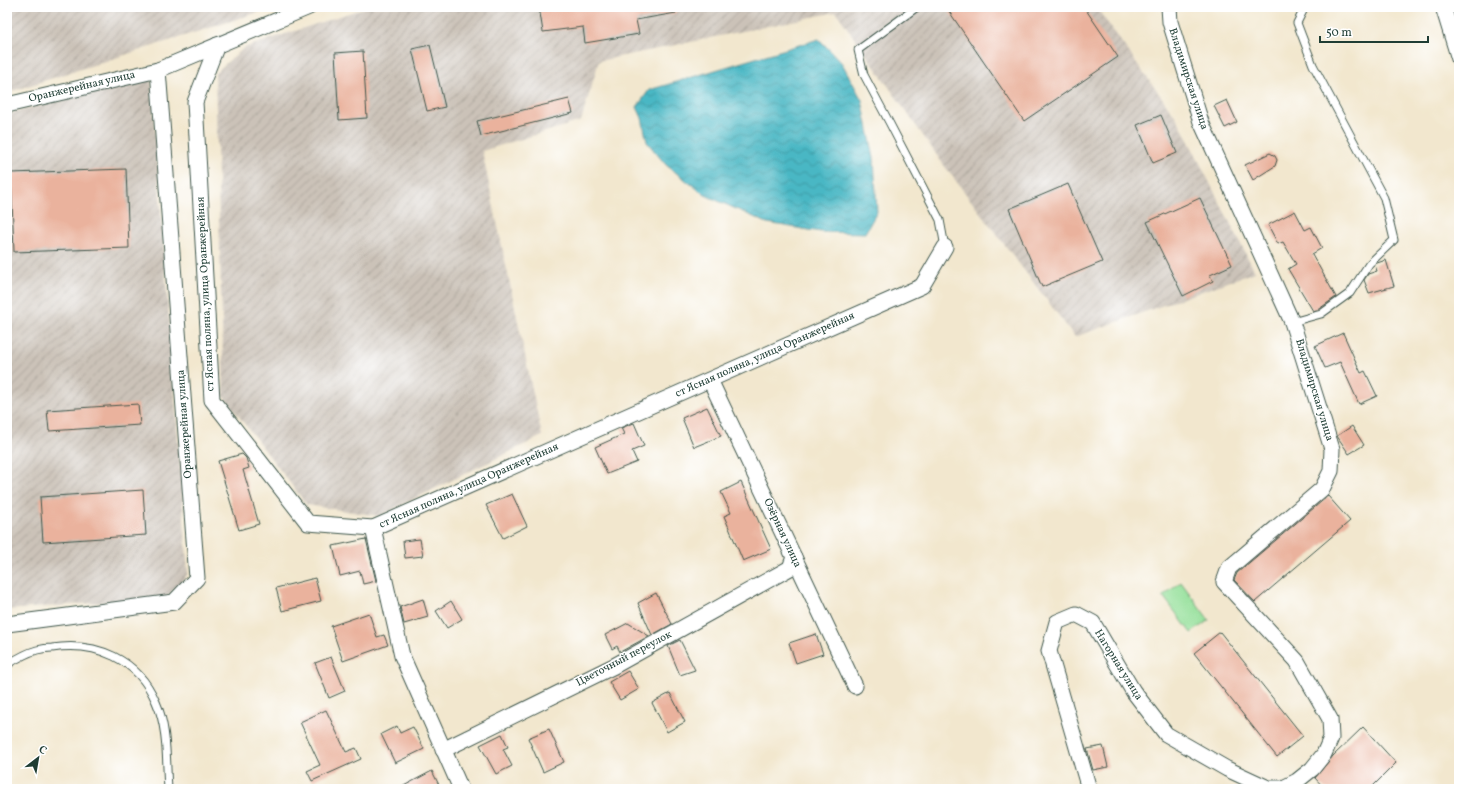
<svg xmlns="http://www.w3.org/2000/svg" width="1466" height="796" viewBox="0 0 1466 796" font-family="Vollkorn,serif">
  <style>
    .industrial { fill: url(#industrial-furrows) }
    .park { fill: #96e09b; stroke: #5a8e68 }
    .water { fill: url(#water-waves); stroke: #347a7c }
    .building { fill: #eab29d }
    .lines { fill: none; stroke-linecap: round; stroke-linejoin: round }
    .service-casing { stroke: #3f564b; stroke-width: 9 }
    .minor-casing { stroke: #3f564b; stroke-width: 17 }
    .service { stroke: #fff; stroke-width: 7 }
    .minor { stroke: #fff; stroke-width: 15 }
    .labels { text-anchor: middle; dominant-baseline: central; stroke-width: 3; stroke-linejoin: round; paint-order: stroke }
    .street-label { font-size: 11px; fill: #1f3d34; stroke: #fff }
  </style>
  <defs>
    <pattern id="industrial-furrows" width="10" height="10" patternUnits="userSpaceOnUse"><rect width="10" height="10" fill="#cbc2b8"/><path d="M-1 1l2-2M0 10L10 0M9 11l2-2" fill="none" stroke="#a49f96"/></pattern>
    <pattern id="water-waves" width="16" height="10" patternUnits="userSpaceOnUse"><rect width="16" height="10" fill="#49b7c4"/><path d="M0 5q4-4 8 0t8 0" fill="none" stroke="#3c96a0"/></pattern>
  </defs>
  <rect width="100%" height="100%" fill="#fff"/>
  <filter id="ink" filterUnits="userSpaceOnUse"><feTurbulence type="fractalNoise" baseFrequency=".025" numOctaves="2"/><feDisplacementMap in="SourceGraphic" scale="8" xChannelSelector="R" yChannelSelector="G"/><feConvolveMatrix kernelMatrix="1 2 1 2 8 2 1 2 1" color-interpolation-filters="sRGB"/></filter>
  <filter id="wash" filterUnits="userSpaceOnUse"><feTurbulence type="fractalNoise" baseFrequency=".012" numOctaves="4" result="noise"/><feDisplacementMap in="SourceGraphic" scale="16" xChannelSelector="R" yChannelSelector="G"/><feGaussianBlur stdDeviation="0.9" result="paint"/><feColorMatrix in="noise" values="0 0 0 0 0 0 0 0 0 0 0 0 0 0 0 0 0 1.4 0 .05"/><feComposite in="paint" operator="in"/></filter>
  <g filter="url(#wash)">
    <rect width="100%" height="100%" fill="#f2e7ce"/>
    <!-- industrial -->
    <g class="industrial">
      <polygon points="7,7 275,7 12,91 7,88"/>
      <polygon points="367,7 1096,7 1178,120 1255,272 1075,337 943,164 836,12 599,61 581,121 482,151 542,436 379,516 307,505 224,397 215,73 244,48"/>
      <polygon points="151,78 188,574 167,597 7,610 7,114"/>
    </g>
    <!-- park -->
    <polygon class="park" points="1181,582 1209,620 1191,633 1163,596"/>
    <!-- water -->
    <polygon class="water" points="819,39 842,63 862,100 874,158 877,212 865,233 821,232 767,223 705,195 666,165 647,142 642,118 637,107 649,90"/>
    <g id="blocks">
      <!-- building -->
      <g class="building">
        <polygon points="539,7 675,7 676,13 636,20 639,34 585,43 583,27 543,32"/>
        <polygon points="946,7 1084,7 1118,57 1024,121"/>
        <polygon points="430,45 445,107 427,111 412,49"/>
        <polygon points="363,51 367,118 339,120 335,53"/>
        <polygon points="569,99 573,113 481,136 477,121"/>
        <polygon points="1227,100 1237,122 1225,128 1214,106"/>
        <polygon points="1161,115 1177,153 1153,163 1137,125"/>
        <polygon points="1270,153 1275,156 1277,160 1275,166 1253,180 1245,165"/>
        <polygon points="126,169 129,248 14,252 11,173"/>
        <polygon points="1068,184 1102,262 1042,287 1009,209"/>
        <polygon points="1200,198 1232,265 1210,275 1213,281 1183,296 1147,222"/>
        <polygon points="1295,211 1305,230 1311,227 1322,248 1312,254 1336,297 1319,309 1313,311 1288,269 1296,264 1283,242 1278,244 1268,225"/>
        <polygon points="1386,260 1394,286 1369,293 1364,280 1368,274 1377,271 1375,265 1377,263"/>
        <polygon points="1343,333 1361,373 1365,371 1377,396 1359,404 1340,362 1325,368 1315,346"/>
        <polygon points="138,404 140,425 49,431 47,410"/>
        <polygon points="707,407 721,436 694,447 682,418"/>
        <polygon points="634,423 644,446 632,451 637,462 607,474 595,447 624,434 621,428"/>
        <polygon points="1352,426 1364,445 1349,454 1337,436"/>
        <polygon points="242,454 246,458 249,468 243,470 259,524 239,530 218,461"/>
        <polygon points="741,482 771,549 743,561 724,516 731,513 721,492"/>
        <polygon points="143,490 146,535 43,542 40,497"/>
        <polygon points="512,494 527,526 503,538 486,505"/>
        <polygon points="1328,496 1350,521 1255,602 1234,580 1237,573"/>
        <polygon points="366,539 376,581 363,584 360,571 340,576 333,546"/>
        <polygon points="420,539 423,556 405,558 403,541"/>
        <polygon points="315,578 321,601 282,611 276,588"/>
        <polygon points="656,593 672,624 652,635 638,603"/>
        <polygon points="423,599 428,617 404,624 400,607"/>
        <polygon points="451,601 462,619 447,628 436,611"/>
        <polygon points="369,613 377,637 384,635 388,645 343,661 331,626"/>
        <polygon points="628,623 649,636 620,652 617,646 612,649 605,635"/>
        <polygon points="1220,632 1303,736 1277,757 1194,653"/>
        <polygon points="816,634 823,654 796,663 789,643"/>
        <polygon points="680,640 695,670 680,675 668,646"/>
        <polygon points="331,657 345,691 329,698 315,663"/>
        <polygon points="628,671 639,689 620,700 609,682"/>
        <polygon points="670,693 685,722 667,732 652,703"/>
        <polygon points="326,710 346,752 356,748 361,759 312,781 307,771 320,765 300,722"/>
        <polygon points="397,726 400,733 413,727 424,749 395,763 381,734"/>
        <polygon points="1363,727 1396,763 1370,789 1325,789 1315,778 1333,756"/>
        <polygon points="549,729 564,762 543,772 528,738"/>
        <polygon points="502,734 508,747 503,749 512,766 496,774 480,745"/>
        <polygon points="1103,746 1108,767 1093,770 1087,749"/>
        <polygon points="432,771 441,789 398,789"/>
      </g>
    </g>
  </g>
  <g filter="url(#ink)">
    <use href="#blocks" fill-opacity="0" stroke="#3f564b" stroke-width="1"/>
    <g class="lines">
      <!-- service casing -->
      <g class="service-casing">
        <g id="service">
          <polyline points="917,7 858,50 864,75 889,122 940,220 945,247"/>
          <polyline points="1292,322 1321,314 1350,293 1369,264 1394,240 1384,198 1313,65 1297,23 1305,7"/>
          <path d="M7,665C16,659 26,653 37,650C41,649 47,648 52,648C96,641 138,659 156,702C168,728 166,761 168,789"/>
        </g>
      </g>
      <!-- minor casing -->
      <g class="minor-casing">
        <g id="minor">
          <polyline points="1443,7 1459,59"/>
          <polyline points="217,45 195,102 212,400 308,523 373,528 922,286 945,247"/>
          <polyline points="7,105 158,70 309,7"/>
          <polyline points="710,380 855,686"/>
          <polyline points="373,528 402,656 461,789"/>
          <polyline points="7,624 174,602 197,578 158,70"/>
          <polyline points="443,750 614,666 790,568 794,557"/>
          <polyline points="1089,789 1049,651 1057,622 1076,614 1093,623 1133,691 1166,734 1227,769 1268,788 1283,788 1297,781 1312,769 1324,754 1331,738 1330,719 1297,661 1224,582 1229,568 1322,489 1331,471 1332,449 1292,322 1201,122 1170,22 1169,7"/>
        </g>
      </g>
      <!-- service -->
      <use href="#service" class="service"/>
      <!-- minor -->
      <use href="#minor" class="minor"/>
    </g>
  </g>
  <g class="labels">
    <!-- street labels -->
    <g class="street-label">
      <text transform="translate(1188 79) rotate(72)">Владимирская улица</text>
      <text transform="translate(82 87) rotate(-13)">Оранжерейная улица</text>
      <text transform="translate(206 294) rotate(-93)">ст Ясная поляна, улица Оранжерейная</text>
      <text transform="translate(765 355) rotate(-24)">ст Ясная поляна, улица Оранжерейная</text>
      <text transform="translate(1314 390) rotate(73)">Владимирская улица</text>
      <text transform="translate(185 424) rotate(-94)">Оранжерейная улица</text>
      <text transform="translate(469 486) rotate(-24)">ст Ясная поляна, улица Оранжерейная</text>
      <text transform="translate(782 533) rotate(65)">Озёрная улица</text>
      <text transform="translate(624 659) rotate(-28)">Цветочный переулок</text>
      <text transform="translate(1118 665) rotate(58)">Нагорная улица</text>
    </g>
  </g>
  <!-- margin -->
  <rect width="1466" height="796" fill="none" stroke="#fff" stroke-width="24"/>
  <!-- north arrow -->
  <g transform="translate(38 758) rotate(31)" stroke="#ffffff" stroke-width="3" paint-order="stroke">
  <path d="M0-3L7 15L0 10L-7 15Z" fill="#1f3d34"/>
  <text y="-6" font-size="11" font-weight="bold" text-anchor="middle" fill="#1f3d34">С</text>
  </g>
  <!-- scale -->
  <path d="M1320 36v6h108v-6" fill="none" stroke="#1f3d34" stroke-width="2"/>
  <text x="1326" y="36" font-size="12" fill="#1f3d34" stroke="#ffffff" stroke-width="3" paint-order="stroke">50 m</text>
</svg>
